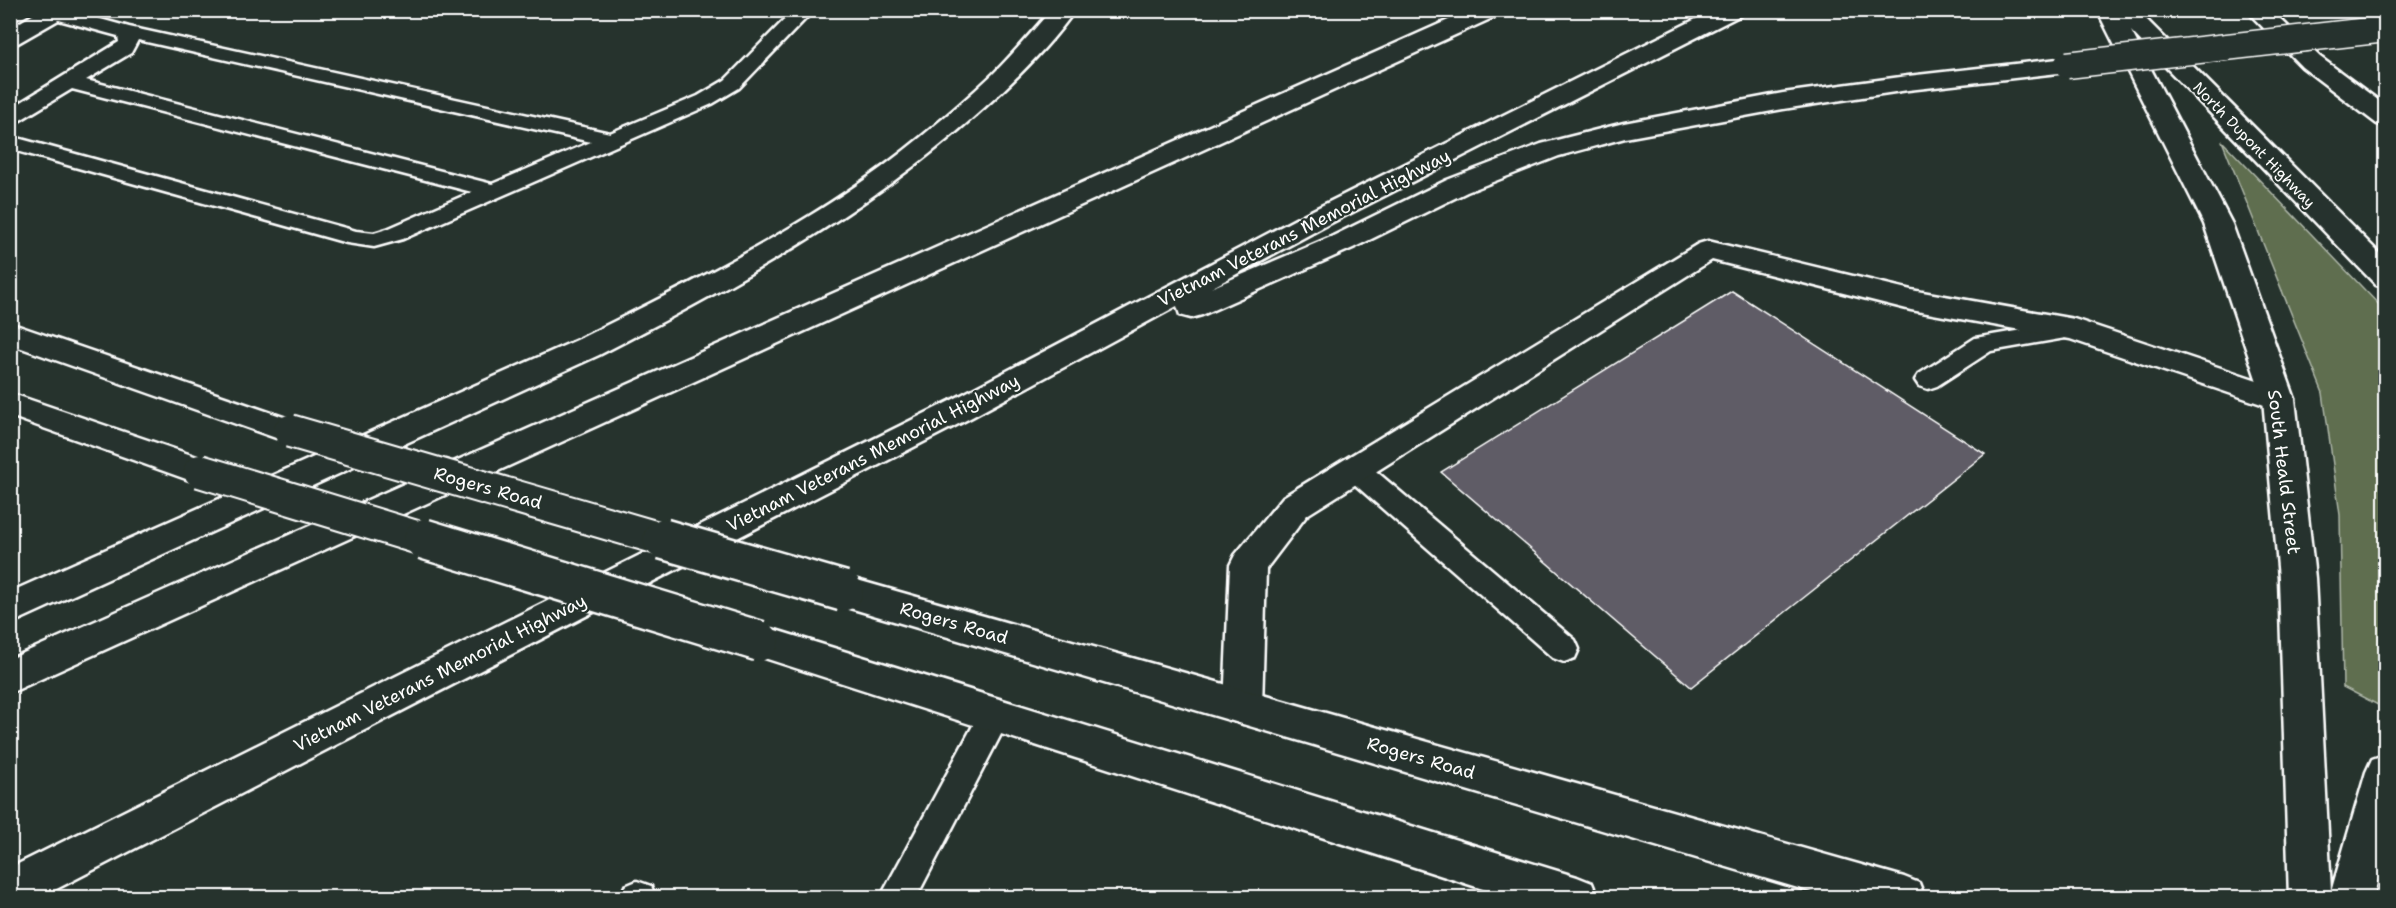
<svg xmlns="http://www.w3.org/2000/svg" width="2396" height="908" viewBox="0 0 2396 908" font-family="'Shantell Sans',sans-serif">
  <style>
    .green { fill: #5e6e50; stroke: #aeb6a8; stroke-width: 1.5 }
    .building { fill: #5f5b66; stroke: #fff; stroke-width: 1.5 }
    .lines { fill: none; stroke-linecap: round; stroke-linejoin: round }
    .service-casing { stroke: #fff; stroke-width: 5 }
    .minor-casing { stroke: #fff; stroke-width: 5 }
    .tertiary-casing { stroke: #fff; stroke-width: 5 }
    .primary-casing { stroke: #fff; stroke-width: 5 }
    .motorway-casing { stroke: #fff; stroke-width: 5 }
    .service { fill: #26332d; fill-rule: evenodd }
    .minor { fill: #26332d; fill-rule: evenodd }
    .tertiary { fill: #26332d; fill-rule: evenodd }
    .primary { fill: #26332d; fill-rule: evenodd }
    .motorway { fill: #26332d; fill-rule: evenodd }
    .tertiary-bridge-far1-casing { stroke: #fff; stroke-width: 36; stroke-linecap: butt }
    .tertiary-bridge-casing { stroke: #fff; stroke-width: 44; stroke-linecap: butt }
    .motorway-bridge-casing { stroke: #fff; stroke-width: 29; stroke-linecap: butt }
    .tertiary-bridge-far1 { stroke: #26332d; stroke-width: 32 }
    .tertiary-bridge { stroke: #26332d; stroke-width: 39 }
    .motorway-bridge { stroke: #26332d; stroke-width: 26 }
    .labels { text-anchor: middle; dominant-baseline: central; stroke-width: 4.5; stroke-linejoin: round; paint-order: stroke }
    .far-street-label { font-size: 15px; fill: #fff; stroke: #26332d }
    .street-label { font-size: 18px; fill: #fff; stroke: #26332d }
  </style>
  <rect width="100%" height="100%" fill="#26332d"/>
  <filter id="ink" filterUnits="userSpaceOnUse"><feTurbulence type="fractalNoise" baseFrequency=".0167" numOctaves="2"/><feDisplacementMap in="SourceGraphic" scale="12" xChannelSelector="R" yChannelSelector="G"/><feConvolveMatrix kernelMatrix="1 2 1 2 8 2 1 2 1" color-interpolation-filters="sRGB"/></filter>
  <g filter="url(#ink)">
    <!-- green -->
    <polygon class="green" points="2222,141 2385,311 2386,697 2380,706 2343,687 2340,515 2323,393"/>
    <!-- building -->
    <polygon class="building" points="1732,291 1985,454 1691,687 1441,472"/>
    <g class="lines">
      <!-- service casing -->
      <g class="service-casing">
        <g id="service">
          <path d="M47,10H68L129,27L610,133L698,96L725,80L794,10H814L739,88L712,104L403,239L374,247L347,243L10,149V136L356,231L374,233L387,229L472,192L72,89L17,122L10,124V109L119,42L118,36L48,17L46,13ZM138,40L591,142L492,184L86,80L131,53Z"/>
          <polygon points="2074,321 2083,323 2086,329 2083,335 1991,351 1937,386 1928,389 1919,386 1915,380 1919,374 1975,338"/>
          <polygon points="1354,458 1364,461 1575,640 1579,649 1575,658 1564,662 1553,658 1344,475 1340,468 1344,461"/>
          <polygon points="995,701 1006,705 1011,715 916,898 880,898 984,705"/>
          <polygon points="637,881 651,886 656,898 620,898 625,886"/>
        </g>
      </g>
      <!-- minor casing -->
      <g class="minor-casing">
        <g id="minor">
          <polygon points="41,10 70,10 67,15 18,43 10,45 10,28"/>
          <polygon points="1708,241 1911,290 2074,319 2290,391 2295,399 2290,407 2279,410 2070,339 1911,310 1712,260 1307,515 1266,569 1262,707 1257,719 1243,724 1229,719 1224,707 1230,565 1235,555 1283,497 1698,244"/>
        </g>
      </g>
      <!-- tertiary casing -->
      <g class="tertiary-casing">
        <g id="tertiary">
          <polygon points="10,323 301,423 306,431 301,439 290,443 10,344"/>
          <polygon points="10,393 212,462 217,471 212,480 200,484 10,416"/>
          <polygon points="843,576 1904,877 1919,883 1925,898 1832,898 843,606 830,601 825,591 830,581"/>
          <polygon points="759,625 1577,877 1592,883 1598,898 1511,898 746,652 740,641 746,630"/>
        </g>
      </g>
      <!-- primary casing -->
      <g class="primary-casing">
        <g id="primary">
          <polygon points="2097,10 2137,10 2386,260 2386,287 2376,285 2131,31 2232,224 2295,399 2315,578 2331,892 2366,772 2372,759 2386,754 2386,849 2373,898 2289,898 2279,578 2263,399 2204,224"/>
          <polygon points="2246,10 2271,10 2320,57 2386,106 2386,127 2377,124 2302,67"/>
        </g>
      </g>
      <!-- motorway casing -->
      <g class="motorway-casing">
        <g id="motorway">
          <path d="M1051,10H1075C1050,46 1011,84 978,113C865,214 733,286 599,355L10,624V592L577,340C695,281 818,222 921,137C945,117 970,96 993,74C1013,54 1032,32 1051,10Z"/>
          <polygon points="1471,10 1502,10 1499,15 10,693 10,659"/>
          <polygon points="1714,10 1744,10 1741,15 1327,225 1211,288 1333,236 1447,180 1541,144 1624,123 1783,93 1908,76 2067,58 2076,60 2079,65 2076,70 2067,72 1908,90 1783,109 1625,138 1559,156 1467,192 1353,248 1202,315 1191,318 1180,315 1177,306 972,417 39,898 10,898 10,868 950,401 1307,213"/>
        </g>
      </g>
      <!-- service -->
      <use href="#service" class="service"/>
      <!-- minor -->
      <use href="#minor" class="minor"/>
      <!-- tertiary -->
      <use href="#tertiary" class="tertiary"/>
      <!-- primary -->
      <use href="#primary" class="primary"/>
      <!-- motorway -->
      <use href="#motorway" class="motorway"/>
      <!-- tertiary-bridge-far1 casing -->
      <g class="tertiary-bridge-far1-casing">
        <g id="tertiary-bridge-far1">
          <polyline points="290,431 668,541"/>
          <polyline points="200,471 429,541"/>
        </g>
      </g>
      <!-- tertiary-bridge casing -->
      <g class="tertiary-bridge-casing">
        <g id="tertiary-bridge">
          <polyline points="424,539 759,641"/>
          <polyline points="663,539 843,591"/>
        </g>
      </g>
      <!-- motorway-bridge casing -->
      <g class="motorway-bridge-casing">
        <polyline id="motorway-bridge" points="2067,65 2386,29"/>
      </g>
      <!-- tertiary-bridge-far1 -->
      <use href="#tertiary-bridge-far1" class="tertiary-bridge-far1"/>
      <!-- tertiary-bridge -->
      <use href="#tertiary-bridge" class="tertiary-bridge"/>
      <!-- motorway-bridge -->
      <use href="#motorway-bridge" class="motorway-bridge"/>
    </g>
  </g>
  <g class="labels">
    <!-- far-street labels -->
    <g class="far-street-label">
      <text transform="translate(2254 145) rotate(46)">North Dupont Highway</text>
    </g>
    <!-- street labels -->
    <g class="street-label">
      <text transform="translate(1304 228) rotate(-27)">Vietnam Veterans Memorial Highway</text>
      <text transform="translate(873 453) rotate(-27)">Vietnam Veterans Memorial Highway</text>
      <text transform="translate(2284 472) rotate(83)">South Heald Street</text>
      <text transform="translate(488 488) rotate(16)">Rogers Road</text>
      <text transform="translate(954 623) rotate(16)">Rogers Road</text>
      <text transform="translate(440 673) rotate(-27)">Vietnam Veterans Memorial Highway</text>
      <text transform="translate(1421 758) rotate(16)">Rogers Road</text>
    </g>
  </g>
  <!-- margin -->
  <rect width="2396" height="908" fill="none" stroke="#26332d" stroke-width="36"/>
  <rect x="18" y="18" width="2360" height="872" fill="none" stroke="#fff" stroke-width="2" filter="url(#ink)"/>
</svg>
